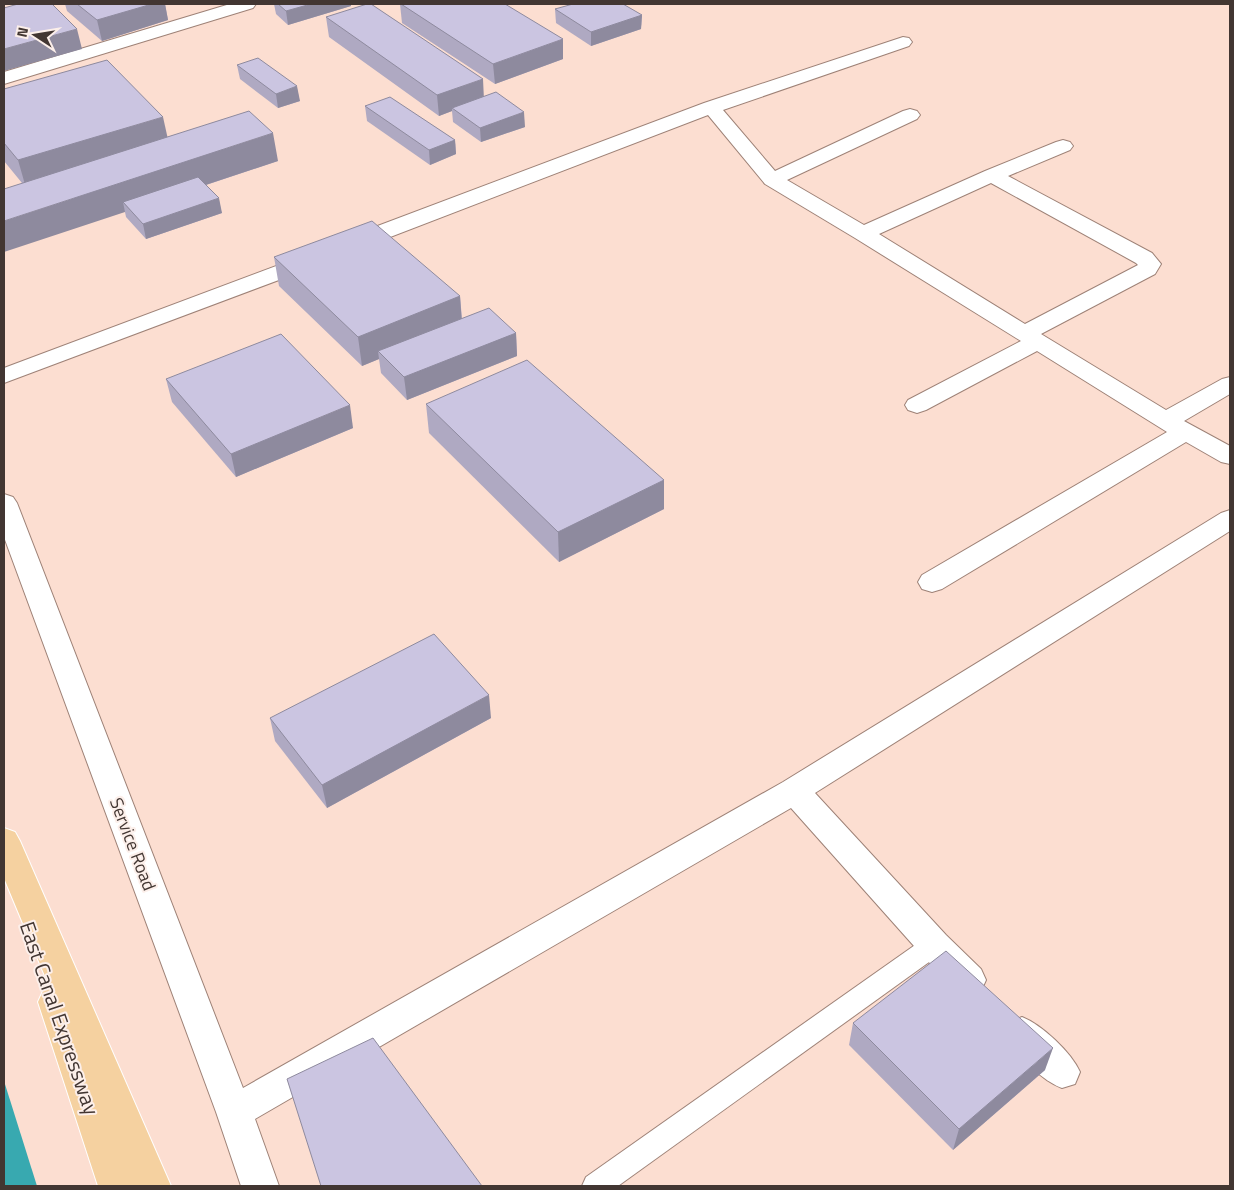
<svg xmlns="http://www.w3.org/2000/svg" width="1234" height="1190" viewBox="0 0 1234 1190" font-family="'Titillium Web',sans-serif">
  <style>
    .water { fill: #38a9b0 }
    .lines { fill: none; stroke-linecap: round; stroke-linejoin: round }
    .lane-casing { stroke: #9e8277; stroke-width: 2 }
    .street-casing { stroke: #9e8277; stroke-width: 2 }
    .primary-casing { stroke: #fff; stroke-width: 2 }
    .lane { fill: #fff; fill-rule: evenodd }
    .street { fill: #fff; fill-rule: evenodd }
    .primary { fill: #f5d1a0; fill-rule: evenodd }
    .wall { fill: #afa9c2 }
    .shaded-wall { fill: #8e8a9e }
    .building { fill: #cbc5e1; stroke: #8e8a9e }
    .labels { text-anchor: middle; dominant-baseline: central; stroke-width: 4; stroke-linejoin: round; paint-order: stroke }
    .street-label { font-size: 18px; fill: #423632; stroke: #fcefea }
    .near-street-label { font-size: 21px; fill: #423632; stroke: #fcefea }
  </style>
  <rect width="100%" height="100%" fill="#fcded1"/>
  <!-- water -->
  <polygon class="water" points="4,1081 37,1186 4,1186"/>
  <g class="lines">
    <!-- lane casing -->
    <g class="lane-casing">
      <polygon id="lane" points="934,934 943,938 946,945 943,952 618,1186 582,1186 586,1177 925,938"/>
    </g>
    <!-- street casing -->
    <g class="street-casing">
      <g id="street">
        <polygon points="230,4 256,4 253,8 4,84 4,72"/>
        <path d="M903,37L909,38L912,42L909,46L723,110L775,171L903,111L910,109L917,111L920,115L917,119L787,180L864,225L985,171L1056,142L1063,140L1070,142L1073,146L1070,150L1008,176L1152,253L1161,264L1155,274L1041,334L1166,410L1222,379L1230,377V394L1184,421L1230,446V464L1221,462L1186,442L942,589L932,592L922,589L918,582L922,575L1167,432L1037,351L926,410L917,413L908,410L905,405L908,400L1021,341L855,238L765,184L708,115L359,249L351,250L343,249L340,244L343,239L704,103ZM991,183L1136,263L1138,265L1025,324L879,234Z"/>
        <polygon points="311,253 319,255 322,260 319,265 4,383 4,368"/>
        <polygon points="4,494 13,497 17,503 243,1088 783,782 1221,513 1230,510 1230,531 815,793 946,935 981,969 986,980 981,991 969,995 957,991 922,955 791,808 255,1119 279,1186 241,1186 216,1112 4,537"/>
        <path d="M1022,1017C1042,1025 1071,1052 1080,1072L1075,1084L1062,1088C1042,1081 1014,1053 1004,1033L1010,1022Z"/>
      </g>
    </g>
    <!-- primary casing -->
    <g class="primary-casing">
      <polygon id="primary" points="4,828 15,832 20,841 171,1186 98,1186 38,1002 43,991 50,988 4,878"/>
    </g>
    <!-- lane -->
    <use href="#lane" class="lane"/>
    <!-- street -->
    <use href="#street" class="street"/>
    <!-- primary -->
    <use href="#primary" class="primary"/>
  </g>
  <!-- wall -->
  <g class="wall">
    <polygon points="65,4 165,4 168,20 102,41 67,11"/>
    <polygon points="274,4 351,4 351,6 288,25 276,14"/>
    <polygon points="400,4 505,4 563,59 495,84 402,23"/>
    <polygon points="555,9 642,15 641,29 591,46 556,23"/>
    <polygon points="326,17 484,97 525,127 481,142 453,122 452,111 439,116 329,37"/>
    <polygon points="237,65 300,101 278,108 240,79"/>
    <polygon points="4,89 167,137 278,161 206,185 222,213 146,239 126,217 125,212 22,183 4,161"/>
    <polygon points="365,106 455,140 456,154 430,165 367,121"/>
    <polygon points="274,257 460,296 462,319 516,333 517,356 407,400 381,373 379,359 362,366 279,286"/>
    <polygon points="166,379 353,428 236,477 172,402"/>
    <polygon points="426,404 664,480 664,509 559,562 429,433"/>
    <polygon points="270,718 491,718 327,808 275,741"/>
    <polygon points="853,1023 1045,1070 953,1150 849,1045"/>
  </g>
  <!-- shaded-wall -->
  <g class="shaded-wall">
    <polygon points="152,4 165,4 168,20 102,41 97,20"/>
    <polygon points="311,4 351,4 351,6 288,25 286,11"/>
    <polygon points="642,15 641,29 591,46 591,32"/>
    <polygon points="77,29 82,49 4,71 4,49"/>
    <polygon points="563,39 563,59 495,84 493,64"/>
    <polygon points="483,79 484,100 452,108 452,111 439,116 437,95"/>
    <polygon points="297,86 300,101 278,108 276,94"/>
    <polygon points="524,112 525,127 481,142 480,128"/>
    <polygon points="163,117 169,144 26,188 18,160"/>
    <polygon points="273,133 278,161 130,210 123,202 125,212 4,252 4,221"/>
    <polygon points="455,140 456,154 430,165 429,150"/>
    <polygon points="219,198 222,213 146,239 143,224"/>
    <polygon points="460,296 462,325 378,351 379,359 362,366 358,337"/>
    <polygon points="516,333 517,356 407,400 404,377"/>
    <polygon points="350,405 353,428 236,477 231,454"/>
    <polygon points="664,480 664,509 559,562 558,532"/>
    <polygon points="489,695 491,718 327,808 322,785"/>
    <polygon points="1053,1048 1045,1070 953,1150 959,1129"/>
  </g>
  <!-- building -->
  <g class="building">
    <polygon points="18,4 52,4 77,29 4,49 4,8"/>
    <polygon points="77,4 152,4 97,20"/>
    <polygon points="278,4 311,4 286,11"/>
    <polygon points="367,4 371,4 483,79 437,95 326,17"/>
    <polygon points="401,4 505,4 563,39 493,64"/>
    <polygon points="573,4 623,4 642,15 591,32 555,9"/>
    <polygon points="258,58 297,86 276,94 237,65"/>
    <polygon points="107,60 163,117 18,160 4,143 4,89"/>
    <polygon points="496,92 524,112 480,128 452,108"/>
    <polygon points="390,97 455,140 429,150 365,106"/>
    <polygon points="249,111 273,133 4,221 4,189"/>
    <polygon points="198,177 219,198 143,224 123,202"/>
    <polygon points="372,221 460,296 358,337 274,257"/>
    <polygon points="489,308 516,333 404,377 378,351"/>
    <polygon points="281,334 350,405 231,454 166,379"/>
    <polygon points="527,360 664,480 558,532 426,404"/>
    <polygon points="434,634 489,695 322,785 270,718"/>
    <polygon points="946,951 1053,1048 959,1129 853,1023"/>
    <polygon points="373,1038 482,1186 321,1186 287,1079"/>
  </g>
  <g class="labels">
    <!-- street labels -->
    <g class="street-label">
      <text transform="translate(133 844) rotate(69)">Service Road</text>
    </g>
    <!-- near-street labels -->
    <g class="near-street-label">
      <text transform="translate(60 1018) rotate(71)">East Canal Expressway</text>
    </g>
  </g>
  <!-- border -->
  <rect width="1234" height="1190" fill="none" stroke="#423632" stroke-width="10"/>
  <!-- north arrow -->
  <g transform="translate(35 35) rotate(282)" stroke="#fcefea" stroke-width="4" paint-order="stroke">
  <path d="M0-4L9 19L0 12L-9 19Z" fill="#423632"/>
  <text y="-8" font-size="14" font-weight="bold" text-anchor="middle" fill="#423632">N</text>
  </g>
</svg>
